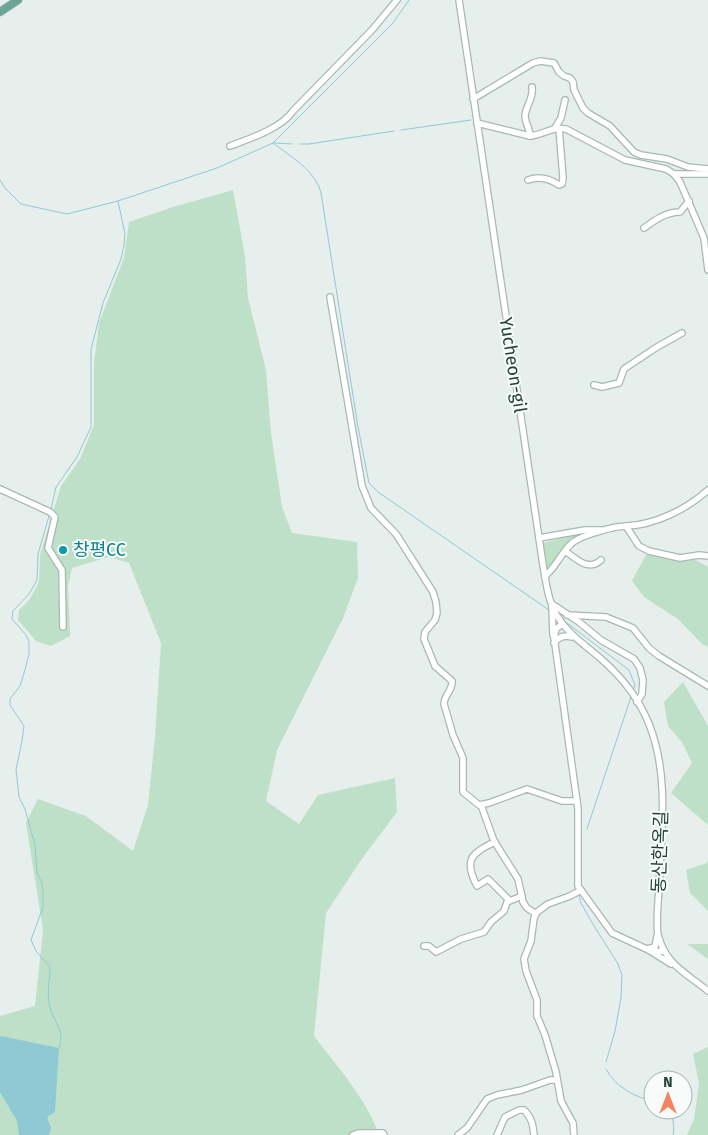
<svg xmlns="http://www.w3.org/2000/svg" width="708" height="1135" viewBox="0 0 708 1135" font-family="'Fira Sans','Noto Sans KR',sans-serif">
  <style>
    .green { fill: #bfe0c8 }
    .water { fill: #8ec9d4 }
    .lines { fill: none; stroke-linecap: round; stroke-linejoin: round }
    .stream { stroke: #8ec9d4; stroke-width: 1 }
    .minor-casing { stroke: #a8b8b2; stroke-width: 8 }
    .major-casing { stroke: #c2cac8; stroke-width: 9 }
    .minor { stroke: #fff; stroke-width: 5.5 }
    .major { stroke: #6aa596; stroke-width: 8 }
    .culture-dot { fill: #0f9aa8; stroke: #f7fbf9; stroke-width: 2 }
    .labels { text-anchor: middle; dominant-baseline: central; stroke-width: 4; stroke-linejoin: round; paint-order: stroke }
    .street-label { font-size: 18px; fill: #24423a; stroke: #f7fbf9 }
    .culture-label { font-size: 18px; fill: #0d838f; stroke: #f7fbf9; text-anchor: start }
  </style>
  <rect width="100%" height="100%" fill="#e6efeb"/>
  <!-- green -->
  <g class="green">
    <path d="M233,190L245,256L248,298L266,370L271,433L282,507L292,533L357,542L358,578L343,618L277,750L266,801L299,824L318,795L395,778L397,812L361,860L326,913L314,1036C336,1065 368,1101 379,1135H0V1016L35,1006L43,930L26,823L38,799L86,816L133,851L148,805L155,737L161,643L129,563L109,557L72,568L68,586L70,636L51,646L36,641L18,620L19,610L30,599L39,582L40,555L61,486L80,459L94,425V364L99,323L124,258L129,222L173,207Z"/>
    <polygon points="587,532 572,540 547,572 543,543"/>
    <polygon points="647,553 685,554 708,567 708,647 702,644 678,619 644,597 632,581"/>
    <polygon points="683,682 708,726 708,825 671,793 692,763 682,742 668,726 664,702"/>
    <polygon points="708,859 708,911 690,893 686,870 707,863"/>
    <polygon points="687,944 708,944 708,959"/>
    <polygon points="708,1047 708,1135 687,1135 694,1119 699,1083 693,1054"/>
  </g>
  <!-- water -->
  <polygon class="water" points="1,1036 59,1048 55,1112 47,1117 51,1128 49,1135 19,1135 17,1121 0,1092 0,1037"/>
  <g class="lines">
    <!-- stream -->
    <g class="stream">
      <polyline points="401,130 471,120"/>
      <path d="M273,143C291,157 315,170 321,193L358,427L369,483L378,492L549,610"/>
      <polyline points="274,143 292,144"/>
      <polyline points="300,144 309,144 394,131"/>
      <polyline points="668,167 674,171"/>
      <polyline points="0,180 5,188 21,204 67,214 118,201 217,168 273,143 393,23 409,0"/>
      <polyline points="693,204 708,240"/>
      <polyline points="51,509 56,487 77,457 91,427 91,349 103,303 121,259 124,245 125,234 118,201"/>
      <path d="M49,516L38,554L37,580L29,594L13,611L12,619L26,635L29,642V654L25,670L20,686L10,699V705L24,726L22,741L16,770L19,797L25,809L35,845L37,873L41,881L43,890V907L31,940L36,951L50,967C50,978 47,991 49,1003C52,1022 66,1028 59,1048"/>
      <polyline points="563,620 629,670 635,685 633,691"/>
      <polyline points="587,829 631,697"/>
      <polyline points="579,896 581,903 591,921 618,964 622,975 621,998 615,1031 606,1062"/>
      <path d="M606,1069C614,1086 636,1098 653,1101"/>
      <path d="M669,1110C673,1117 675,1127 673,1135"/>
    </g>
    <!-- minor casing -->
    <g class="minor-casing">
      <g id="minor">
        <path d="M459,0L543,565C546,582 548,601 557,616C568,634 584,644 600,658C621,676 639,699 649,724C670,776 661,835 659,889C658,904 656,920 658,935C666,965 686,973 708,991"/>
        <polyline points="473,99 533,63 540,61 554,63 559,72 564,76 570,78 573,82 574,90 583,108 588,113 610,126 634,152 641,155 667,159 688,167 708,169"/>
        <path d="M477,123L530,136C543,135 552,126 566,129L625,160L666,169L674,174L680,182L704,238L708,270"/>
        <polyline points="555,128 561,118 565,100"/>
        <path d="M530,136C530,129 525,123 525,116C526,105 534,98 532,87"/>
        <path d="M230,146C249,139 282,128 293,111L372,30L397,0"/>
        <polyline points="674,174 708,174"/>
        <path d="M528,180C539,176 550,179 559,185L562,184L563,178L559,128"/>
        <path d="M644,228C655,220 666,212 680,212L689,201"/>
        <path d="M330,297L362,486L371,508L396,534L433,592L436,602L437,613L435,620L425,632L424,639L435,666L452,681C453,690 444,695 444,704L453,735L463,758V792L479,805L489,803L527,789L562,801H577"/>
        <polyline points="594,385 602,387 619,383 624,369 657,347 682,333"/>
        <polyline points="0,489 50,512 55,517 48,548 62,570 63,627"/>
        <path d="M626,526C655,525 687,509 708,490"/>
        <polyline points="539,538 585,530 601,530"/>
        <path d="M565,551C577,559 588,572 601,560"/>
        <path d="M545,576C556,567 560,555 570,545C577,536 615,526 626,526L639,546L649,551L680,558L699,555L708,556"/>
        <polyline points="552,604 579,622 601,640 634,659 640,668 643,680 642,694 637,702"/>
        <polyline points="552,607 553,635"/>
        <polyline points="567,615 606,617 633,628 649,648 659,656 708,686"/>
        <polyline points="562,624 556,629 554,637 578,809 578,886 612,933 653,952 664,951"/>
        <path d="M554,643C559,636 565,635 572,637"/>
        <polyline points="481,805 494,841 518,879 523,902 527,908 536,914"/>
        <path d="M495,842C470,853 464,861 477,886L488,879L509,900"/>
        <polyline points="657,936 655,947 647,949 671,964"/>
        <polyline points="424,946 429,946 436,952 461,939 484,932 491,922 504,911 507,902 522,896"/>
        <polyline points="353,1135 358,1133 383,1133 384,1135"/>
        <polyline points="458,1135 467,1128 487,1099 497,1095 522,1090 550,1080 557,1080"/>
        <path d="M497,1135L505,1117L519,1110H524C532,1118 533,1125 534,1135"/>
        <polyline points="574,1135 573,1123 561,1101 556,1072 545,1035 537,1016 537,1000 526,971 524,959 531,941 534,918 537,912 548,904 570,896 581,890"/>
      </g>
    </g>
    <!-- major casing -->
    <g class="major-casing">
      <polyline id="major" points="0,12 18,0"/>
    </g>
    <!-- minor -->
    <use href="#minor" class="minor"/>
    <!-- major -->
    <use href="#major" class="major"/>
  </g>
  <!-- markers -->
  <circle class="culture-dot" cx="63" cy="550" r="5"/>
  <g class="labels">
    <!-- street labels -->
    <g class="street-label">
      <text transform="translate(513 365) rotate(81)">Yucheon-gil</text>
      <text transform="translate(660 852) rotate(-88)">동산한옥길</text>
    </g>
    <!-- culture labels -->
    <g class="culture-label">
      <text x="73" y="550">창평CC</text>
    </g>
  </g>
  <!-- north arrow -->
  <g transform="translate(668 1095)"><circle r="24" fill="#f7fbf9" stroke="#a3b1ad"/>
  <path d="M0-4L9 19L0 12L-9 19Z" fill="#f4845f"/>
  <text y="-8" font-size="14" font-weight="bold" text-anchor="middle" fill="#24423a">N</text>
  </g>
</svg>
